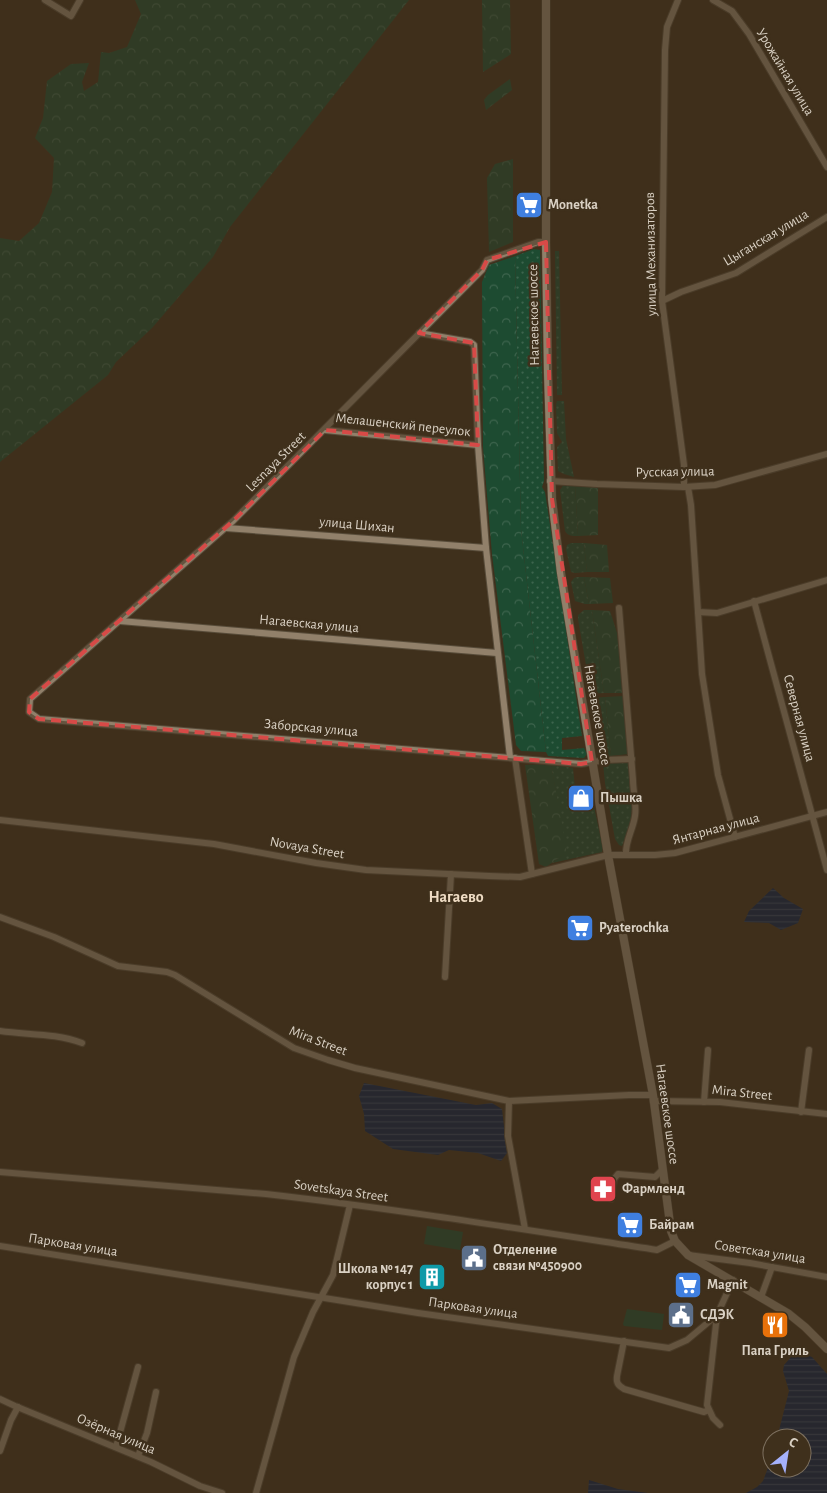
<svg xmlns="http://www.w3.org/2000/svg" width="827" height="1493" viewBox="0 0 827 1493" font-family="'Alegreya Sans',sans-serif">
  <style>
    .grass { fill: url(#grass-dots) }
    .forest { fill: url(#forest-crowns) }
    .garden { fill: #1d4b31 }
    .water { fill: url(#water-rules) }
    .lines { fill: none; stroke-linecap: round; stroke-linejoin: round }
    .minor-casing { stroke: #584c3a; stroke-width: 8 }
    .tertiary-casing { stroke: #584c3a; stroke-width: 9 }
    .minor { stroke: #91806a; stroke-width: 6 }
    .tertiary { stroke: #91806a; stroke-width: 8 }
    .marked { fill: none; stroke: #d74a47; stroke-width: 4; stroke-dasharray: 10 6; stroke-linejoin: round }
    .labels { text-anchor: middle; dominant-baseline: central; stroke-width: 5; stroke-linejoin: round; paint-order: stroke }
    .street-label { font-size: 14px; fill: #dad1c4; stroke: #3f301c }
    .poi-label { font-size: 14px; font-weight: bold; fill: #dad1c4; stroke: #3f301c; text-anchor: start }
    .quarter-label { font-size: 16px; font-weight: bold; fill: #eedbc3; stroke: #3f301c }
  </style>
  <defs>
    <pattern id="grass-dots" width="8" height="8" patternUnits="userSpaceOnUse" patternTransform="scale(1.25)"><rect width="8" height="8" fill="#1d4b31"/><path d="M2 2h.1M6 6h.1" fill="none" stroke="#3d644d" stroke-width="1.8" stroke-linecap="round"/></pattern>
    <pattern id="forest-crowns" width="20" height="18" patternUnits="userSpaceOnUse" patternTransform="scale(1.25)"><rect width="20" height="18" fill="#1d4b31"/><path d="M2 6a3 3 0 1 1 6 0M12 15a3 3 0 1 1 6 0" fill="none" stroke="#3d644d"/></pattern>
    <pattern id="water-rules" width="6" height="5" patternUnits="userSpaceOnUse" patternTransform="scale(1.25)"><rect width="6" height="5" fill="#091e45"/><path d="M0 2.5h6" fill="none" stroke="#2c3e5e"/></pattern>
  </defs>
  <rect width="100%" height="100%" fill="#3f301c"/>
  <!-- grass -->
  <g class="grass">
    <polygon points="534,249 540,250 544,481 542,487 545,492 582,736 562,738 562,750 584,748 587,754 584,758 548,756 546,752 521,529 515,256"/>
    <polygon points="555,251 559,251 562,395 557,395"/>
    <polygon points="557,401 564,401 566,439 574,477 564,474 558,471 557,447 562,442 557,433 556,405"/>
    <path d="M564,484L575,485L578,536C572,536 568,536 565,531L560,490Z"/>
    <polygon points="571,543 584,543 587,572 575,573 571,572 566,549 567,545"/>
    <polygon points="577,577 584,577 589,604 585,604 575,601 571,582 574,578"/>
    <polygon points="584,610 592,610 604,693 591,694 578,619 578,615"/>
    <polygon points="605,697 611,756 605,756 601,753 592,702 593,698"/>
    <path d="M629,761C632,796 637,813 622,846L619,845L615,839L605,783L603,763Z"/>
    <polygon points="551,764 573,768 575,788 572,790 580,807 589,804 594,807 603,848 602,852 552,863 566,852"/>
  </g>
  <!-- forest -->
  <g class="forest">
    <polygon points="135,0 409,0 230,227 213,257 152,328 116,362 108,375 0,462 0,238 19,241 39,223 52,192 54,158 35,138 43,118 47,81 71,64 89,63 82,82 84,91 98,82 101,52 109,53 127,47 141,14"/>
    <polygon points="482,0 510,0 511,54 483,72"/>
    <polygon points="510,79 512,90 486,110 484,100 488,95"/>
    <polygon points="513,159 513,242 489,252 487,178 495,164"/>
    <polygon points="515,256 521,529 546,752 521,751 516,745 492,554 483,447 482,282 489,265"/>
    <polygon points="575,485 598,487 598,535 578,536"/>
    <polygon points="584,543 607,545 609,572 587,572"/>
    <polygon points="584,577 610,578 613,603 589,604"/>
    <polygon points="592,610 610,611 617,633 624,693 604,693"/>
    <polygon points="624,696 628,754 611,756 605,697"/>
    <polygon points="551,764 567,852 546,867 539,864 525,765"/>
  </g>
  <!-- garden -->
  <g class="garden">
    <polygon points="427,1226 463,1232 460,1250 424,1244"/>
    <polygon points="627,1309 664,1314 662,1330 624,1326 623,1324"/>
  </g>
  <!-- water -->
  <g class="water">
    <polygon points="773,888 784,898 803,909 798,923 781,930 769,923 744,922 749,911"/>
    <polygon points="364,1083 476,1105 492,1103 502,1109 507,1153 501,1161 478,1153 449,1150 438,1155 393,1149 365,1131 364,1114 359,1096"/>
    <polygon points="801,1353 812,1357 827,1374 827,1493 746,1493 757,1487 763,1481 772,1457 772,1468 802,1468 802,1438 777,1438 789,1391 783,1371 784,1365 793,1355"/>
    <polygon points="589,1480 618,1489 648,1493 588,1493"/>
  </g>
  <g class="lines">
    <!-- minor casing -->
    <g class="minor-casing">
      <g id="minor">
        <polyline points="45,0 71,16 80,0"/>
        <polyline points="678,0 667,27 665,50 662,301 684,465 684,487"/>
        <polyline points="713,0 732,11 749,34 827,167"/>
        <polyline points="546,242 538,242 487,260 482,270 233,521 30,699 29,712 39,719 581,764 605,760 632,759"/>
        <polyline points="662,301 681,292 736,273 827,217"/>
        <polyline points="419,333 470,342 474,345 478,445 486,548 510,757"/>
        <polyline points="325,430 478,445"/>
        <polyline points="550,481 597,484 684,487 715,485 827,454"/>
        <polyline points="688,487 691,505 698,612 717,613 827,580"/>
        <polyline points="226,528 486,548"/>
        <polyline points="754,601 827,870"/>
        <path d="M619,608L633,780C633,792 637,804 635,816C633,830 625,841 626,855"/>
        <polyline points="698,612 702,674 718,775 735,837"/>
        <polyline points="120,621 497,653"/>
        <polyline points="515,758 532,874"/>
        <polyline points="0,820 214,844 316,863 366,870 489,876 520,877 608,855 655,855 675,853 827,812"/>
        <polyline points="0,917 54,937 118,966 167,972 175,975 294,1048 328,1060 355,1068 509,1101 629,1095 653,1095"/>
        <polyline points="445,977 451,874"/>
        <path d="M0,1031C28,1035 55,1033 82,1043"/>
        <polyline points="509,1101 508,1136 525,1229"/>
        <polyline points="653,1101 720,1102 827,1114"/>
        <polyline points="704,1102 708,1050"/>
        <polyline points="801,1112 809,1050"/>
        <path d="M0,1172L266,1194C397,1209 527,1230 657,1250L675,1241"/>
        <polyline points="611,1199 614,1179 618,1174 655,1177 662,1170"/>
        <polyline points="0,1246 418,1313 669,1348 687,1340 717,1315 733,1280"/>
        <polyline points="688,1255 750,1263 827,1277"/>
        <polyline points="761,1297 772,1267"/>
        <polyline points="717,1315 707,1405 713,1418 720,1425"/>
        <path d="M624,1341L617,1376C616,1383 618,1385 624,1389L697,1410L704,1412L709,1410"/>
        <polyline points="0,1399 15,1406 151,1462 200,1486 222,1493"/>
        <polyline points="116,1447 138,1367"/>
        <polyline points="0,1451 11,1420 18,1407"/>
        <polyline points="138,1456 147,1433 156,1392"/>
        <polyline points="256,1493 294,1357 313,1312 333,1275 350,1205"/>
      </g>
    </g>
    <!-- tertiary casing -->
    <g class="tertiary-casing">
      <polyline id="tertiary" points="546,0 546,242 548,373 552,499 561,573 608,855 653,1095 671,1231 675,1241 688,1255 789,1314 805,1327 827,1349"/>
    </g>
    <!-- minor -->
    <use href="#minor" class="minor"/>
    <!-- tertiary -->
    <use href="#tertiary" class="tertiary"/>
  </g>
  <!-- marked area -->
  <path d="M0 0H827V1493H0ZM546,242L552,499L592,762L581,764L39,719L29,712L30,699L233,521L325,430L478,445L474,343L419,333L482,270L487,260Z" fill="#3f301c" fill-opacity=".55" fill-rule="evenodd"/>
  <path class="marked" d="M546,242L552,499L592,762L581,764L39,719L29,712L30,699L233,521L325,430L478,445L474,343L419,333L482,270L487,260Z"/>
  <!-- icons -->
  <defs>
    <g id="supermarket-square" transform="scale(1.4375)"><rect x="-9" y="-9" width="18" height="18" rx="4" fill="#3f7fe0" stroke="#3f301c"/><path d="M-6-5.5h2.5l.6 2H6L4.5 2H-2.5L-4.4-4H-6ZM-1.5 3.2a1.3 1.3 0 1 0 .1 0ZM3 3.2a1.3 1.3 0 1 0 .1 0Z" fill="#fff"/></g>
    <g id="shop-square" transform="scale(1.4375)"><rect x="-9" y="-9" width="18" height="18" rx="4" fill="#3f7fe0" stroke="#3f301c"/><path d="M-5-2.5h2.3a2.7 3.5 0 0 1 5.4 0H5L5.5 6h-11ZM-1.5-2.5h3a1.5 2.3 0 0 0-3 0Z" fill="#fff"/></g>
    <g id="pharmacy-square" transform="scale(1.4375)"><rect x="-9" y="-9" width="18" height="18" rx="4" fill="#e0444e" stroke="#3f301c"/><path d="M-2-6h4v4h4v4h-4v4h-4v-4h-4v-4h4Z" fill="#fff"/></g>
    <g id="civic-square" transform="scale(1.4375)"><rect x="-9" y="-9" width="18" height="18" rx="4" fill="#5c6f8a" stroke="#3f301c"/><path d="M-.6-6.5H3V-4.5H.6V-3L4-1V1h2V6H-6V1h2V-1L-.6-3ZM-1.2 2.5V6h2.4V2.5Z" fill="#fff"/></g>
    <g id="building-square" transform="scale(1.4375)"><rect x="-9" y="-9" width="18" height="18" rx="4" fill="#0f9aa8" stroke="#3f301c"/><path d="M-4-6H4V6H1V3H-1V6H-4ZM-2.5-4.3h1.7v1.8h-1.7ZM.8-4.3h1.7v1.8H.8ZM-2.5-1h1.7V.8h-1.7ZM.8-1h1.7V.8H.8Z" fill="#fff"/></g>
    <g id="restaurant-square" transform="scale(1.4375)"><rect x="-9" y="-9" width="18" height="18" rx="4" fill="#e8710a" stroke="#3f301c"/><path d="M-5-6h1v4h1v-4h1v4h1v-4h1v5L-1.5 .5V6h-2V.5L-5-1ZM5-6V6H3V1.5H1.5Q1.5-4 5-6Z" fill="#fff"/></g>
  </defs>
  <g fill-rule="evenodd">
    <use href="#supermarket-square" x="529" y="205"/>
    <use href="#shop-square" x="581" y="798"/>
    <use href="#supermarket-square" x="580" y="928"/>
    <use href="#pharmacy-square" x="603" y="1189"/>
    <use href="#supermarket-square" x="630" y="1225"/>
    <use href="#civic-square" x="474" y="1258"/>
    <use href="#building-square" x="432" y="1277"/>
    <use href="#supermarket-square" x="688" y="1285"/>
    <use href="#civic-square" x="681" y="1315"/>
    <use href="#restaurant-square" x="775" y="1325"/>
  </g>
  <g class="labels">
    <!-- street labels -->
    <g class="street-label">
      <text transform="translate(785 72) rotate(59)">Урожайная улица</text>
      <text transform="translate(766 238) rotate(-31)">Цыганская улица</text>
      <text transform="translate(651 254) rotate(-91)">улица Механизаторов</text>
      <text transform="translate(534 315) rotate(-91)">Нагаевское шоссе</text>
      <text transform="translate(403 425) rotate(6)">Мелашенский переулок</text>
      <text transform="translate(276 462) rotate(-45)">Lesnaya Street</text>
      <text transform="translate(675 472) rotate(-1)">Русская улица</text>
      <text transform="translate(357 525) rotate(5)">улица Шихан</text>
      <text transform="translate(309 624) rotate(5)">Нагаевская улица</text>
      <text transform="translate(597 715) rotate(80)">Нагаевское шоссе</text>
      <text transform="translate(799 718) rotate(75)">Северная улица</text>
      <text transform="translate(311 728) rotate(5)">Заборская улица</text>
      <text transform="translate(716 829) rotate(-15)">Янтарная улица</text>
      <text transform="translate(307 848) rotate(10)">Novaya Street</text>
      <text transform="translate(318 1041) rotate(21)">Mira Street</text>
      <text transform="translate(742 1093) rotate(6)">Mira Street</text>
      <text transform="translate(667 1114) rotate(82)">Нагаевское шоссе</text>
      <text transform="translate(341 1191) rotate(8)">Sovetskaya Street</text>
      <text transform="translate(73 1245) rotate(9)">Парковая улица</text>
      <text transform="translate(760 1252) rotate(9)">Советская улица</text>
      <text transform="translate(473 1308) rotate(8)">Парковая улица</text>
      <text transform="translate(116 1434) rotate(23)">Озёрная улица</text>
    </g>
    <!-- poi labels -->
    <g class="poi-label">
      <text x="548" y="205">Monetka</text>
      <text x="600" y="798">Пышка</text>
      <text x="599" y="928">Pyaterochka</text>
      <text x="622" y="1189">Фармленд</text>
      <text x="649" y="1225">Байрам</text>
      <text x="493" y="1250">Отделение<tspan x="493" dy="16">связи №450900</tspan></text>
      <text x="413" y="1269" text-anchor="end">Школа № 147<tspan x="413" dy="16">корпус 1</tspan></text>
      <text x="707" y="1285">Magnit</text>
      <text x="700" y="1315">СДЭК</text>
      <text x="775" y="1351" text-anchor="middle">Папа Гриль</text>
    </g>
    <!-- quarter labels -->
    <g class="quarter-label">
      <text x="456" y="897">Нагаево</text>
    </g>
  </g>
  <!-- north arrow -->
  <g transform="translate(787 1453) rotate(30)"><circle r="24" fill="#3f301c" stroke="#7d705f"/>
  <path d="M0-4L9 19L0 12L-9 19Z" fill="#a5b1fc"/>
  <text y="-8" font-size="14" font-weight="bold" text-anchor="middle" fill="#dad1c4">С</text>
  </g>
</svg>
